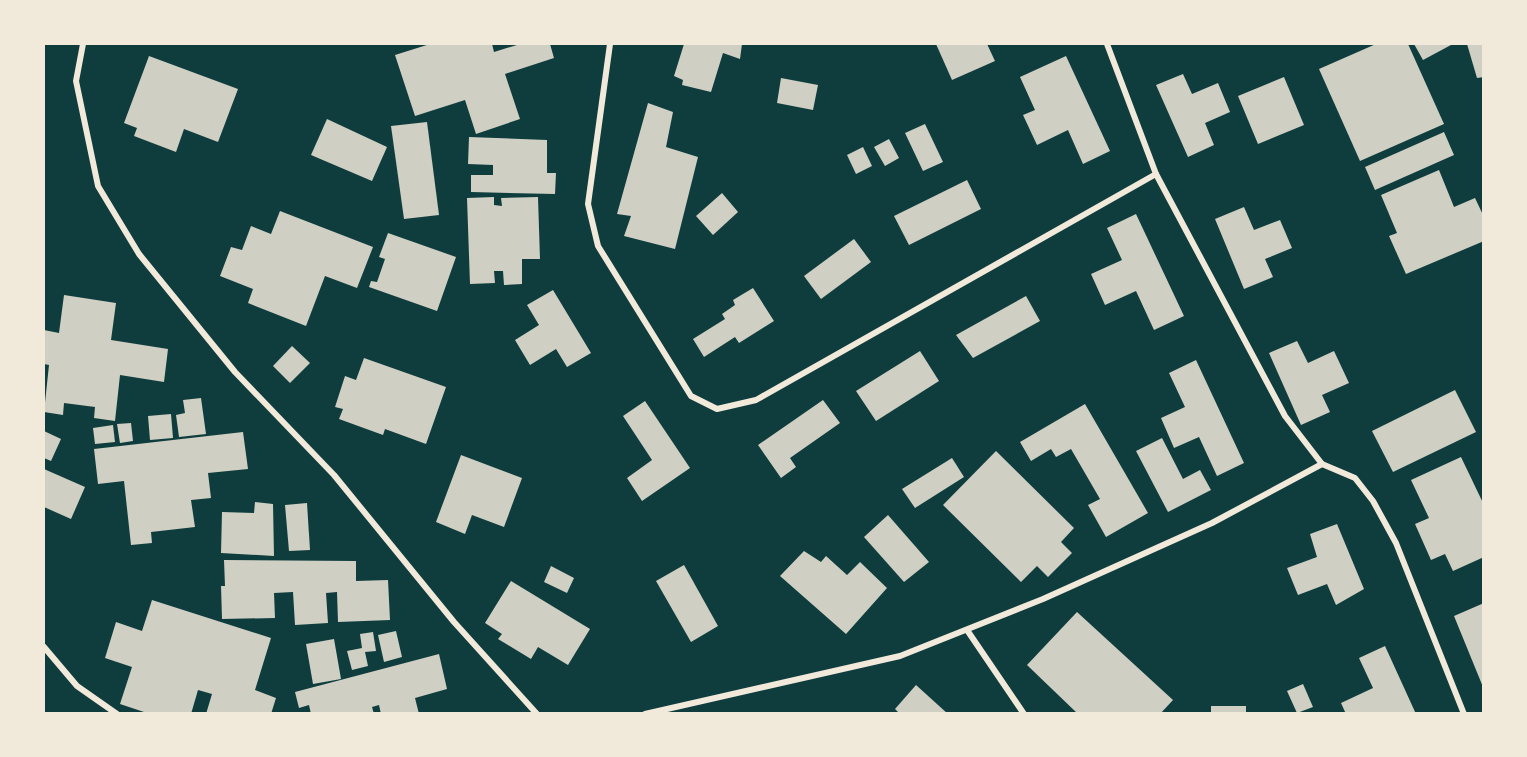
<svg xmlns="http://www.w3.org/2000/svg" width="1527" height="757" viewBox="0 0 1527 757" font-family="Merriweather,serif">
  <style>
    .building { fill: #cfcfc3 }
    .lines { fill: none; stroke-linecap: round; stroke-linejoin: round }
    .minor { stroke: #f1e9da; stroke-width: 6 }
  </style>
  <rect width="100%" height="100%" fill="#0f3d3e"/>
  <!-- building -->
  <g class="building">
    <polygon points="430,44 492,44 494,52 520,44 550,44 554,58 505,74 520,119 476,134 465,100 415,116 395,55"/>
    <polygon points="684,44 742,44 740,59 723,53 711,92 682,85 683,80 674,76"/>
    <polygon points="936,44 987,44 995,61 952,80"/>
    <polygon points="1376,44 1408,44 1444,124 1360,161 1319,69"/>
    <polygon points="1414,44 1450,44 1451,45 1423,60"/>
    <polygon points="1467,44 1484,44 1484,77 1477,78"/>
    <polygon points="149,56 238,89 218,142 184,129 176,152 134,136 137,128 124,123"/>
    <polygon points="1066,56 1110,151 1083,164 1068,130 1037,145 1023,115 1035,110 1020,77"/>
    <polygon points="1183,74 1192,94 1218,83 1230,112 1205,123 1214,145 1188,157 1156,85"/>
    <polygon points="1284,77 1304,125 1258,144 1238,96"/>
    <polygon points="781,78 818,85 813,110 777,103"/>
    <polygon points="648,103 673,112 666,147 698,157 675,249 624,236 631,216 617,214"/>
    <polygon points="327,119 387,147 372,181 311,155"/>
    <polygon points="427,122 439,215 404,219 391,126"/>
    <polygon points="925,124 943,162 923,171 905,133"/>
    <polygon points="1444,132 1454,155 1375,190 1365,167"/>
    <polygon points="469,137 547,140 547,173 556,173 555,194 471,192 471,175 493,175 493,165 468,164"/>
    <polygon points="889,139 899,158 885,166 874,147"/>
    <polygon points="863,147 872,166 856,174 847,155"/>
    <polygon points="1439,170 1454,207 1475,198 1484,217 1484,241 1406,274 1389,236 1397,233 1381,195"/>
    <polygon points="967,180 981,209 909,245 894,216"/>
    <polygon points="722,193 738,212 713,235 696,216"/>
    <polygon points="494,197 494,205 502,206 501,198 538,197 540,259 522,259 522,284 504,285 503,271 494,271 495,283 470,284 467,198"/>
    <polygon points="1244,207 1254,230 1280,220 1292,248 1265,259 1273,277 1244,289 1215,219"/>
    <polygon points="280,211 373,247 357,288 325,276 306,326 248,303 253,289 220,276 231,247 242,250 251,226 271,234"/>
    <polygon points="1136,214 1184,316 1154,330 1136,291 1105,305 1091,274 1122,260 1107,228"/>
    <polygon points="388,233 456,257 437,311 369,287 371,281 377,282 385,259 379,257"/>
    <polygon points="854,239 871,262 821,299 804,276"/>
    <polygon points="753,288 774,321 739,343 735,337 704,357 693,339 725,319 722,314 735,305 733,300"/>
    <polygon points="553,290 591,353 567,367 556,349 530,365 515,340 539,325 527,305"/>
    <polygon points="64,295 116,303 111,340 168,349 164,382 120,375 115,421 94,418 95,407 64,403 63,415 44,412 49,365 44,364 44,330 59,333"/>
    <polygon points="1026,296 1040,321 973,358 956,335"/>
    <polygon points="1297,341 1308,363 1334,351 1349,383 1322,395 1330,412 1301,425 1269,353"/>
    <polygon points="292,346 310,363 290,383 273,366"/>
    <polygon points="920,351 939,381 876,421 856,391"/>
    <polygon points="364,358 446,387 426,444 385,429 383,435 339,419 343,409 335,407 345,376 356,380"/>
    <polygon points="1196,360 1244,463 1217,476 1199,437 1174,448 1161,418 1185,407 1169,373"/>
    <polygon points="1455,390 1476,432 1393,472 1372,431"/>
    <polygon points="201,398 206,434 179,437 176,415 185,413 183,400"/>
    <polygon points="823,400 840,423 790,458 796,467 781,478 758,445"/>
    <polygon points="645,401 690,468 642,501 627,478 652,460 623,416"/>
    <polygon points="1085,404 1148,513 1106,537 1088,505 1100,499 1071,449 1056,457 1051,449 1031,461 1020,442"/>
    <polygon points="171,414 173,438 150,440 148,416"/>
    <polygon points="131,423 133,441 120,443 117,424"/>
    <polygon points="113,425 115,442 95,444 93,428"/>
    <polygon points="44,431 61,439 51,461 44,458"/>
    <polygon points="243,432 248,469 208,473 211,498 191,500 195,527 151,532 152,543 131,545 124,481 98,484 94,449"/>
    <polygon points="1162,438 1183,479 1200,470 1211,490 1168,512 1136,451"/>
    <polygon points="996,451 1074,528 1061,542 1072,553 1048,577 1037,566 1021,582 943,505"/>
    <polygon points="461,455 522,478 504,527 472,515 465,534 436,522"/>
    <polygon points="1461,457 1484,505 1484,557 1453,571 1445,554 1431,560 1415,524 1429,518 1411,480"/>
    <polygon points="952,458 964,477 915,508 902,489"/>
    <polygon points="44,469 85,487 71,519 44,507"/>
    <polygon points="255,502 273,504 274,556 221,553 222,512 254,513"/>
    <polygon points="307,503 310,550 289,551 285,505"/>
    <polygon points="888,515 929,562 904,582 864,537"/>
    <polygon points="1337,524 1364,589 1336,605 1327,584 1298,595 1287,568 1317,557 1310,534"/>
    <polygon points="804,551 821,562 826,556 847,575 860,562 887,588 846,634 780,576"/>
    <polygon points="224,560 356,561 356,581 388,580 390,620 338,622 337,592 326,593 328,623 295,625 293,592 274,593 275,618 222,619 221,586 225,586"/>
    <polygon points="684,565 718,626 691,642 656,581"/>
    <polygon points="551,566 574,578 567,593 544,582"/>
    <polygon points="511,581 590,629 568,665 538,647 531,659 498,639 502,634 485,623"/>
    <polygon points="152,600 271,638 255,690 276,698 271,714 206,714 212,694 198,690 191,714 150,714 120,704 132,667 105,658 116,622 142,631"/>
    <polygon points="1484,603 1484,687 1483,687 1454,616"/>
    <polygon points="1077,612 1173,700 1160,714 1078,714 1027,665"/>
    <polygon points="396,631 402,657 384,662 378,635"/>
    <polygon points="373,632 376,651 365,652 368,666 352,670 347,651 362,648 360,634"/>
    <polygon points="334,639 341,679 313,684 306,644"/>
    <polygon points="1385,646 1416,714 1346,714 1341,703 1373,688 1359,658"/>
    <polygon points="439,654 447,689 415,698 419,714 381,714 379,705 372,707 374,714 311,714 309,705 299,708 295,692"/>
    <polygon points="1303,684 1313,707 1297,713 1287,691"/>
    <polygon points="916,685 948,714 900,714 895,709"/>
    <rect x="1211" y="706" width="35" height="8"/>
  </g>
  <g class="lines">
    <!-- minor -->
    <g class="minor">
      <polyline points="83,44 76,81 98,186 139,254 235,372 334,475 454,622 537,714"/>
      <polyline points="610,44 588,204 598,246 691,396 717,409 756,400 1156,174"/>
      <polyline points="1107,44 1156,174 1285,416 1322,464 1355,478 1373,501 1396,543 1464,714"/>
      <polyline points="967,630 1024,714"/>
      <polyline points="44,647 77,686 117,714"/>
      <polyline points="645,714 900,656 1043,599 1212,523 1322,464"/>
    </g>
  </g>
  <!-- border -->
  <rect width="1527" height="757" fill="none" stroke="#f1e9da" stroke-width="90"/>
</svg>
